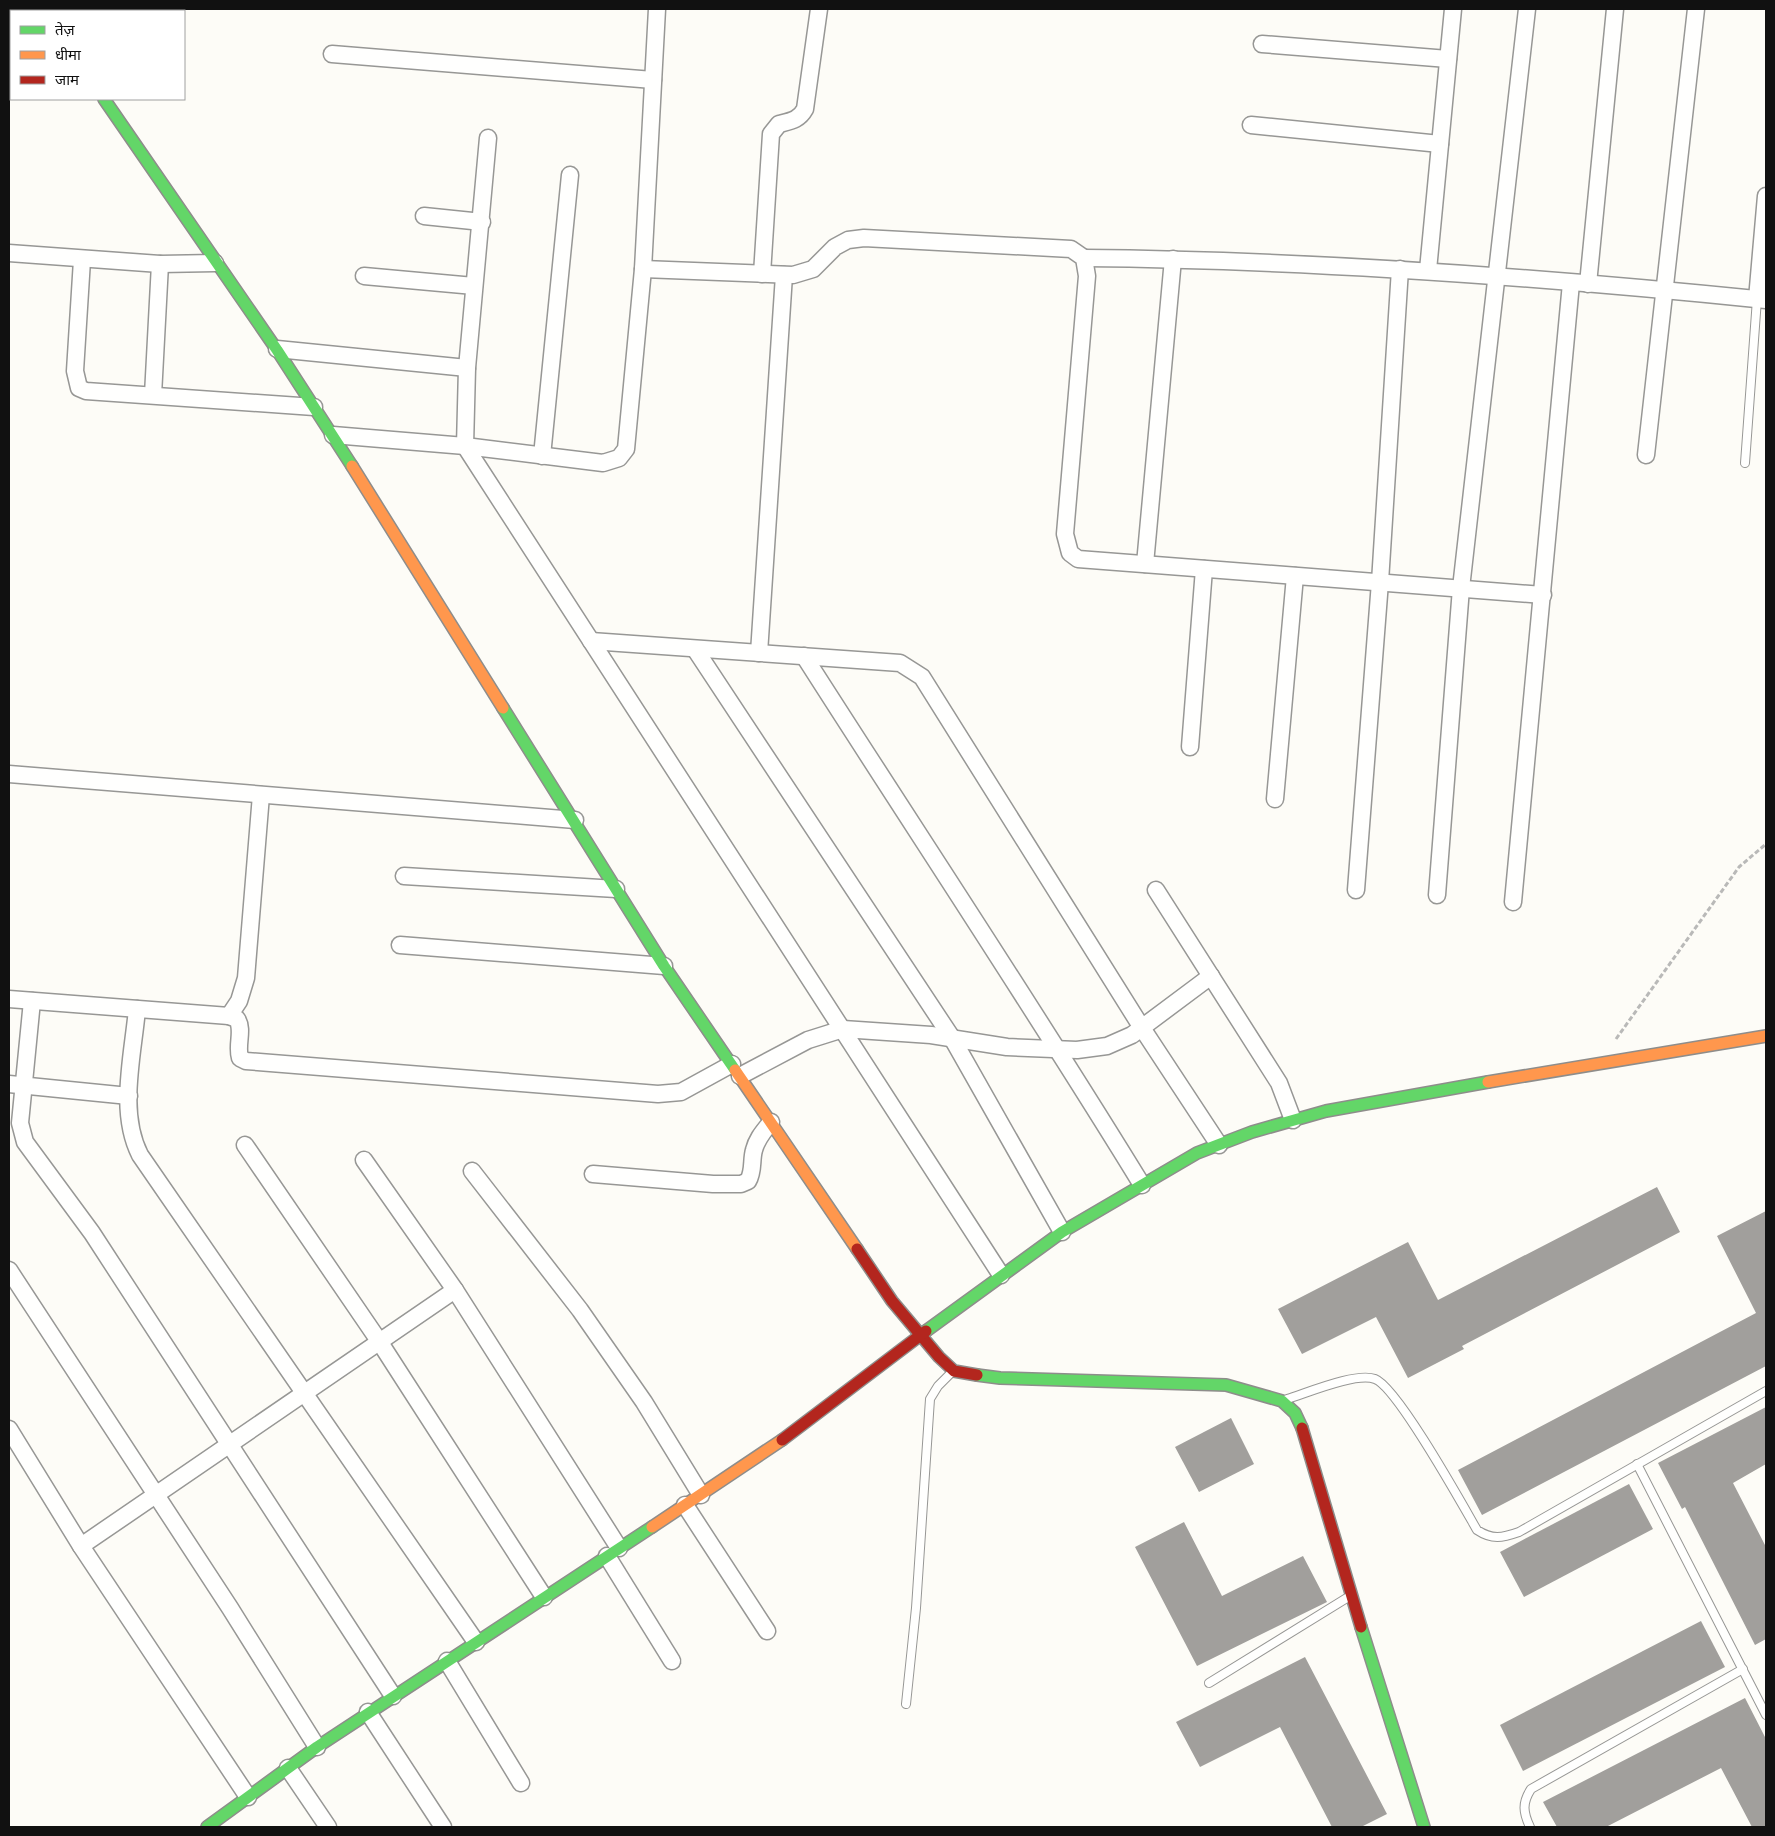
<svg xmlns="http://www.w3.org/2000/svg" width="1775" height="1836" viewBox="0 0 1775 1836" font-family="'Times New Roman','Noto Sans Devanagari',serif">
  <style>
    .building { fill: #a19f9c }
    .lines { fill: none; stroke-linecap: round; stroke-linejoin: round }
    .lane-casing { stroke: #979795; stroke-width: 10 }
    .street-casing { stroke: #979795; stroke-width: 19 }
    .fast-casing { stroke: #8e8d8b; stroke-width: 14 }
    .slow-casing { stroke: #8e8d8b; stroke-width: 14 }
    .jam-casing { stroke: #8e8d8b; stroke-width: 14 }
    .path { stroke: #b9b9b8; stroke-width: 3; stroke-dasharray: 5 2.5; stroke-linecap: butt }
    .lane { stroke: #fffffe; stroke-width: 8 }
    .street { stroke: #fffffe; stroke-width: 16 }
    .fast { stroke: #63d668; stroke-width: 11 }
    .slow { stroke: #ff974d; stroke-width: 11 }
    .jam { stroke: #b3261e; stroke-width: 11 }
  </style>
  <rect width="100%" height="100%" fill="#fdfcf7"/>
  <!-- building -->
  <g class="building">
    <polygon points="1657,1187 1680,1232 1462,1346 1464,1349 1408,1378 1376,1317 1302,1354 1278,1309 1408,1242 1438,1300"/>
    <polygon points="1766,1211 1766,1366 1482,1515 1458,1470 1756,1313 1717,1236"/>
    <polygon points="1766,1407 1766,1464 1733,1483 1766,1547 1766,1639 1755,1645 1685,1507 1682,1509 1658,1463"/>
    <polygon points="1231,1418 1254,1464 1199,1492 1175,1447"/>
    <polygon points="1629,1484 1653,1529 1524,1597 1500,1552"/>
    <polygon points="1184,1522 1222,1596 1303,1556 1327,1602 1197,1666 1135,1547"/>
    <polygon points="1701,1621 1725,1667 1523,1771 1500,1725"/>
    <polygon points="1305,1657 1387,1814 1361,1827 1332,1827 1280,1727 1200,1767 1176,1722"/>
    <polygon points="1745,1698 1766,1739 1766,1827 1752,1827 1721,1768 1606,1827 1557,1827 1543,1802"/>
  </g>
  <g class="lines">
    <!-- lane casing -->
    <g class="lane-casing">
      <g id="lane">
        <polyline points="1745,463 1757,299"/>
        <path d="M1287,1399C1307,1393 1356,1372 1375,1379C1397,1387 1462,1504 1477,1530C1492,1540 1502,1538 1519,1532L1766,1391"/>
        <polyline points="1637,1464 1766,1715"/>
        <polyline points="1209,1683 1350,1596"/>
        <polyline points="906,1704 916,1608 930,1399 938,1386 952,1372"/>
        <path d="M1530,1827C1523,1812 1522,1803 1531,1789L1743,1669"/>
      </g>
    </g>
    <!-- street casing -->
    <g class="street-casing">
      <g id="street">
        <polyline points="1262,44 1448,59"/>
        <polyline points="332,54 653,80"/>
        <polyline points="1251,125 1440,144"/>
        <polyline points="488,138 467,368 465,446 1001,1275"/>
        <polyline points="424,216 482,222"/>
        <polyline points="9,253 160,264 215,263"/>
        <path d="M1084,258C1312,260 1540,277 1766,300"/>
        <polyline points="82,260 75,371 79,388 86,391 314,407"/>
        <polyline points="643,269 793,275 813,269 835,247 848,240 864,238 1071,249 1084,258 1087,276 1065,534 1070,553 1078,559 1543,595"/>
        <polyline points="1428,270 1453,9"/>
        <path d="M762,274L771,134L779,124C791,121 799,120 805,109L819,9"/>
        <polyline points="364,276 474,286"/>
        <polyline points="1588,284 1615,9"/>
        <polyline points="1757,299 1766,196"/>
        <polyline points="277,349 467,368"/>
        <polyline points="153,395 160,264"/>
        <polyline points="333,435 465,446 603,463 619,458 626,449 643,269 657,9"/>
        <polyline points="1646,455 1696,9"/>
        <polyline points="542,456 570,175"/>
        <polyline points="1145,564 1173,259"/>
        <polyline points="591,641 900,663 922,677 1142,1028 1219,1145"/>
        <polyline points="695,649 952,1038 1062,1232"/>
        <polyline points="759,653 784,275"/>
        <path d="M804,656C917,833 1033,1007 1142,1185"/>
        <polyline points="1190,747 1204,569"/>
        <polyline points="9,774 575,820"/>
        <polyline points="1275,799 1295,576"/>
        <polyline points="404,876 616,889"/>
        <polyline points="1156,890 1279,1083 1293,1120"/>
        <polyline points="1356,890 1380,582 1400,269"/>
        <polyline points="1437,895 1461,588 1527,9"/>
        <polyline points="1513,902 1571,283"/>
        <polyline points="400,945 664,966"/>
        <path d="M9,999L229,1016L237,1019C244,1030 236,1045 240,1058L246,1061L658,1094L681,1092L732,1064"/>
        <polyline points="32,1001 20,1123 25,1142 92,1233 393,1696"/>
        <path d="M137,1009C133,1055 118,1112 140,1155L476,1642"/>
        <polyline points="229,1016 239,1001 246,978 261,795"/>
        <polyline points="740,1076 808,1040 843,1029 931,1035 1007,1047 1077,1050 1107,1046 1132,1035 1211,976"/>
        <polyline points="9,1084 129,1096"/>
        <polyline points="245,1145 379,1341 544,1597"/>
        <polyline points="364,1160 455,1290 619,1548"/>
        <polyline points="472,1171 580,1310 644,1402 701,1495"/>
        <path d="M593,1174L713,1184H741L748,1181C754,1171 751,1160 754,1150C757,1138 764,1131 771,1122"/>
        <polyline points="9,1270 230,1608 317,1747"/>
        <polyline points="9,1429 81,1546 248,1797"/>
        <polyline points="685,1505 767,1631"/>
        <polyline points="81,1546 455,1290"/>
        <polyline points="607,1556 672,1661"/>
        <polyline points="447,1661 521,1783"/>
        <polyline points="368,1712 443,1827"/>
        <polyline points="288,1768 328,1827"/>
      </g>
    </g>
    <!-- fast casing -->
    <g class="fast-casing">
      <g id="fast">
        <polyline points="59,9 60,11"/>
        <polyline points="104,99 277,350 352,466"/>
        <polyline points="503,708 664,966 735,1070"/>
        <polyline points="926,1331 1062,1232 1197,1153 1252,1132 1326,1111 1488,1082"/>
        <polyline points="977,1375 1000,1378 1226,1385 1282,1401 1295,1413 1302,1428"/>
        <polyline points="1361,1627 1424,1827"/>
        <polyline points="207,1827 317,1747 652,1527"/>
      </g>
    </g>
    <!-- slow casing -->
    <g class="slow-casing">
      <g id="slow">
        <polyline points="352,466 503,708"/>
        <polyline points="735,1070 857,1249"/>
        <polyline points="1488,1082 1766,1036"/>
        <polyline points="652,1527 782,1440"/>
      </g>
    </g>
    <!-- jam casing -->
    <g class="jam-casing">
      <g id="jam">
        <polyline points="857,1249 892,1301 939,1357 954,1371 977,1375"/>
        <polyline points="1302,1428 1361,1627"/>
        <polyline points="782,1440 926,1331"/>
      </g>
    </g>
    <!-- path -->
    <polyline class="path" points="1616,1039 1739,867 1766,844"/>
    <!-- lane -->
    <use href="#lane" class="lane"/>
    <!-- street -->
    <use href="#street" class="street"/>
    <!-- fast -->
    <use href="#fast" class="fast"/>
    <!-- slow -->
    <use href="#slow" class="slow"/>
    <!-- jam -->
    <use href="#jam" class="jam"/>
  </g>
  <!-- border -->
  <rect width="1775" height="1836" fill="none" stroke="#111111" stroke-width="20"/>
  <!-- legend -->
  <rect x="10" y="10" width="175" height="90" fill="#ffffff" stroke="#a0a0a0"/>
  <rect x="20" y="26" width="25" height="8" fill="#63d668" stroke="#a0a0a0"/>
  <text x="55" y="35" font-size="15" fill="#111111">तेज़</text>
  <rect x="20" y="51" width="25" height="8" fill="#ff974d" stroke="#a0a0a0"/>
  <text x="55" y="60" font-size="15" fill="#111111">धीमा</text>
  <rect x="20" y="76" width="25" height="8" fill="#b3261e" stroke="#a0a0a0"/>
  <text x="55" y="85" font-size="15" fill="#111111">जाम</text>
</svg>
